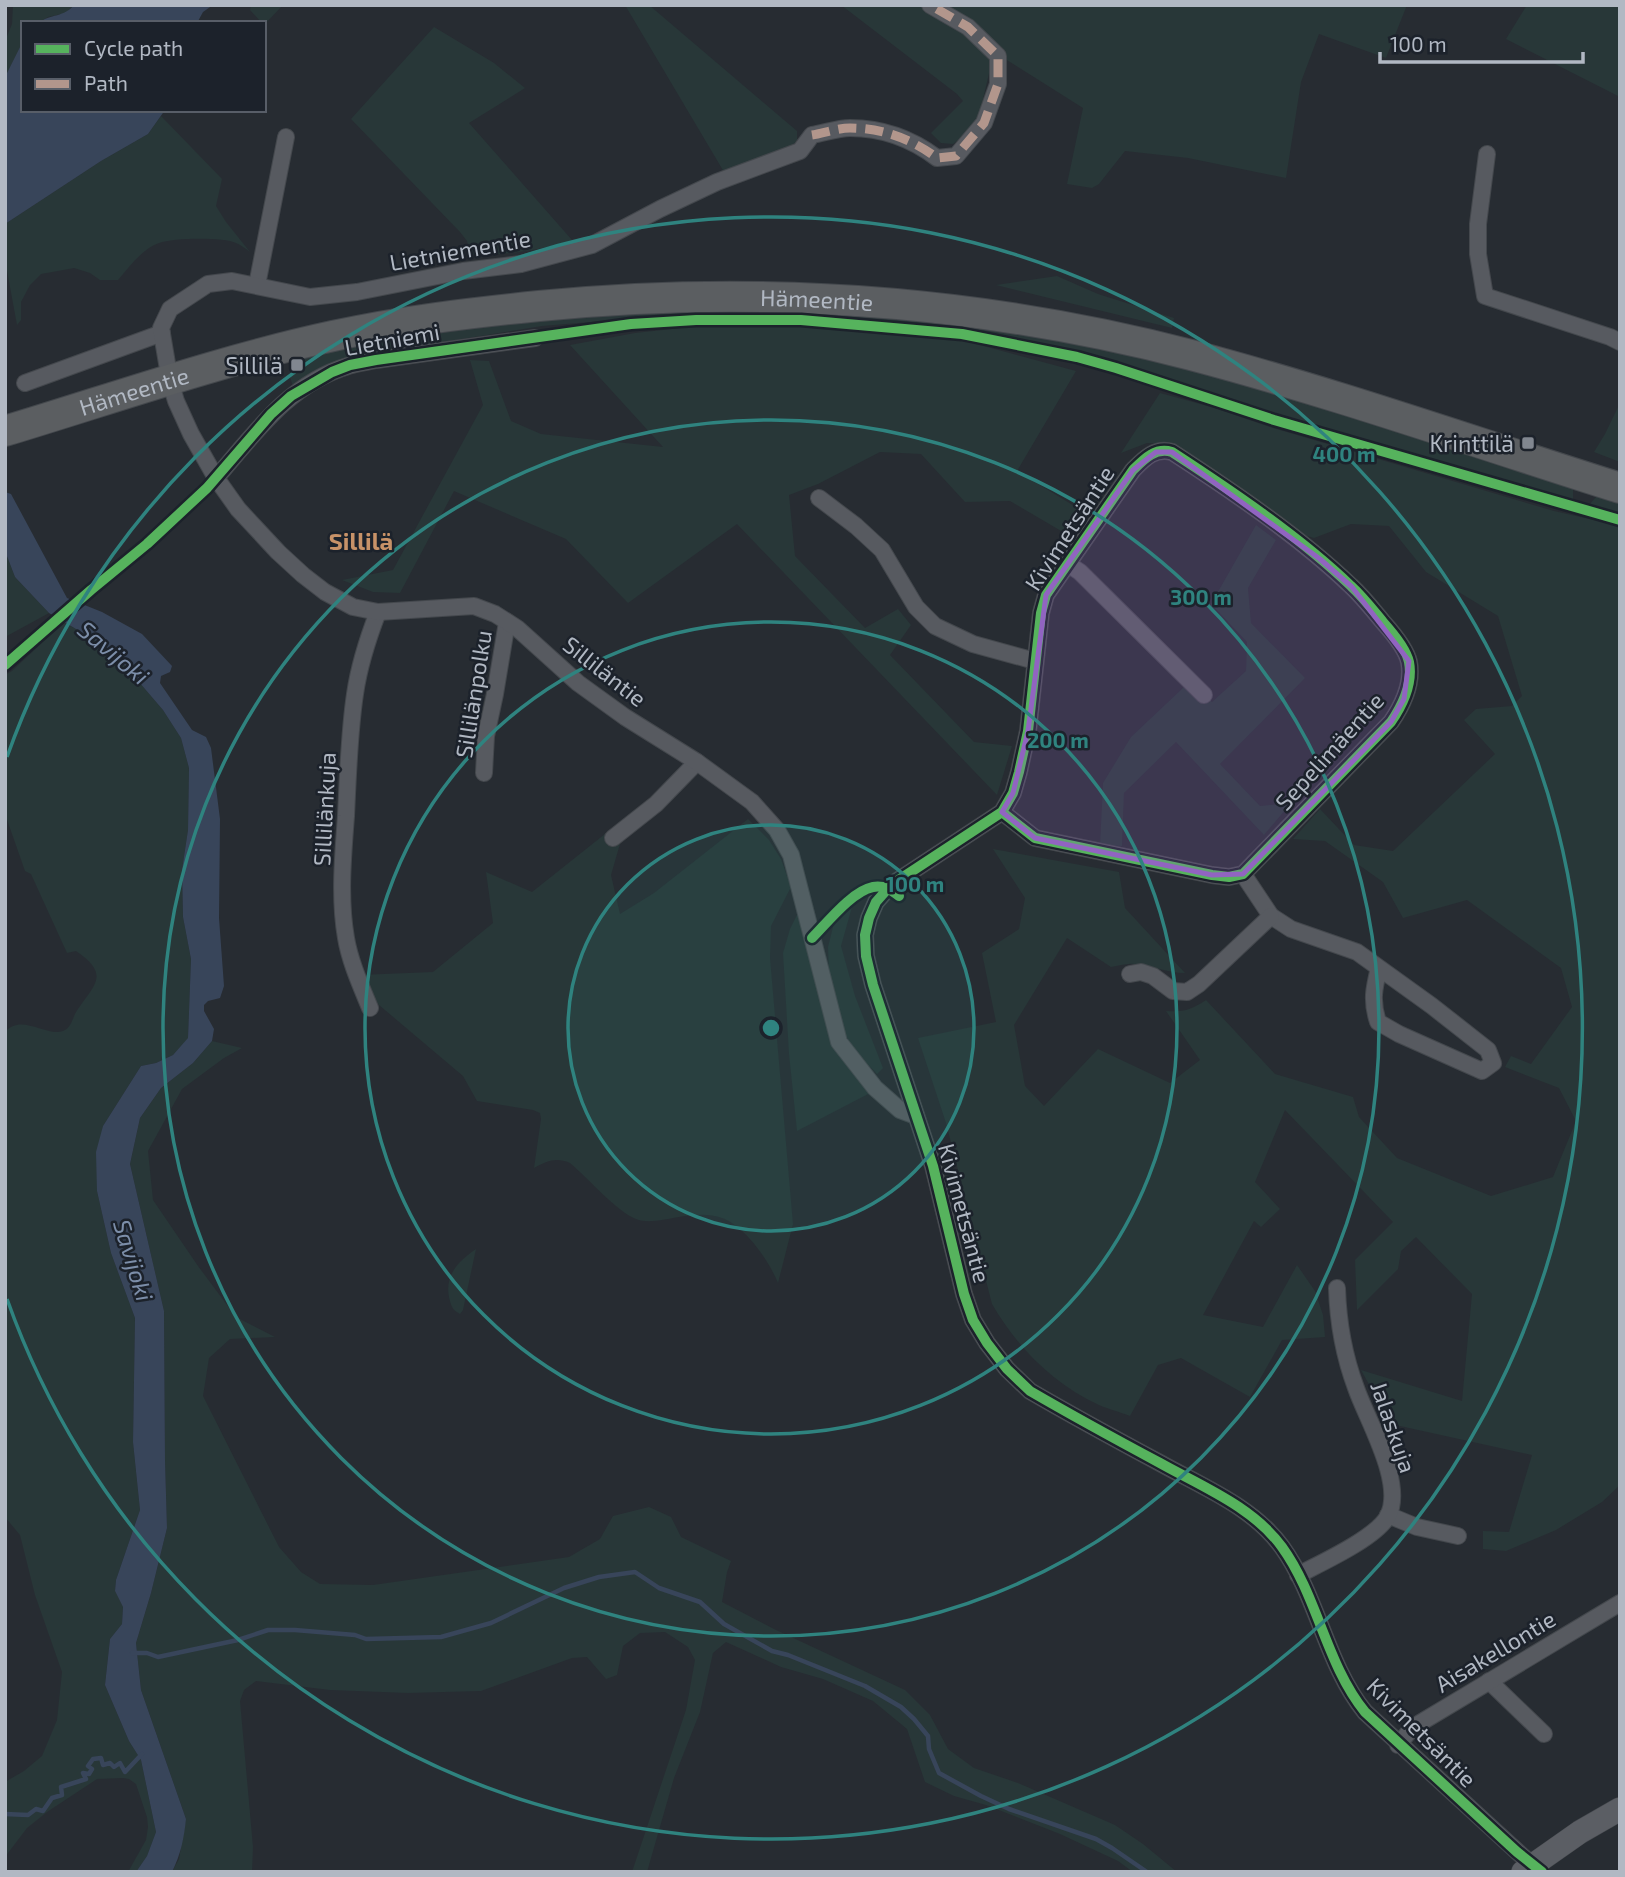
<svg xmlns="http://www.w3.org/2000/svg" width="1625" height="1877" viewBox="0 0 1625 1877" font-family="'Exo 2',sans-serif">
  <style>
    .green { fill: #283738 }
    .water { fill: #38455a }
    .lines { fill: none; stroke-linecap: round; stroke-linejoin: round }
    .stream { stroke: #38455a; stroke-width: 4.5 }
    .street-casing { stroke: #44484d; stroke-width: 18 }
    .secondary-casing { stroke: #44484d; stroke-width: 24 }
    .highway-casing { stroke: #44484d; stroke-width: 32 }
    .street { stroke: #575a60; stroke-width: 16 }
    .secondary { stroke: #5b5e64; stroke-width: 23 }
    .highway { stroke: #5b5e61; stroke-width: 30 }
    .quiet { stroke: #b2968c; stroke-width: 9; stroke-dasharray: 18 9; stroke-linecap: butt }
    .cycleway-casing { stroke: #1c222b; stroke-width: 15 }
    .cycleway { stroke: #56b35d; stroke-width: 10 }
    .marked { fill: #9164c1; fill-opacity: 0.2; stroke: #9164c1; stroke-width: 5; stroke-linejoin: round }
    .ring { fill: none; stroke: #2f837f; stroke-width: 3.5 }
    .poi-dot { fill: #818790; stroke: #1c222b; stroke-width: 2.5 }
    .labels { text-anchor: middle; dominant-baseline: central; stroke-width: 5; stroke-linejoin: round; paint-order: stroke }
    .street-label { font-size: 23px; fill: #b1b8c3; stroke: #1c222b }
    .poi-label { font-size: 23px; fill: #b1b8c3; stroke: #1c222b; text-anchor: end }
    .neighbourhood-label { font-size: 24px; font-weight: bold; fill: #c79268; stroke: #1c222b }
    .water-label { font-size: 24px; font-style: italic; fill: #7c8ea9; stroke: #1c222b }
    .centre { fill: #2f837f; stroke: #1c222b; stroke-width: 3.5 }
    .ring-label { font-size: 21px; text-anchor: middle; font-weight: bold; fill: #2f837f; stroke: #1c222b; stroke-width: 5; stroke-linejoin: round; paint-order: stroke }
  </style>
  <rect width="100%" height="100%" fill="#272c32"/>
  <!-- green -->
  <g class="green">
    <polygon points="13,5 74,5 66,13 48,17 38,23 23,23 23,41 5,77 5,41 12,24"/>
    <polygon points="251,5 283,5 264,25 264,23 262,23 250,10"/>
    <polygon points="625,5 649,5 797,131 797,140 791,147 724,172"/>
    <polygon points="841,5 1407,5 1386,58 1319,34 1301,82 1286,178 1188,158 1125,151 1099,184 1092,188 1067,184 1083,108 994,52 977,125 953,144 941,143 931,133 963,101 957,94"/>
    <polygon points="1527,5 1620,5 1620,97 1506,39"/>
    <path d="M434,27L494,63L525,88L469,123L572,240C539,251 505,255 470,255L467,241L460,232L351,119Z"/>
    <path d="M161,116L222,179L216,206L226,222L250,252C246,249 241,245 236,243C223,237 173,238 159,243C142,249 129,267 118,280H100L90,273L74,268L41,274L30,285L21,302V320L17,325L5,260V224L101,161L148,134Z"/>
    <polygon points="1057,276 1098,294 1174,318 1172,328 996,285"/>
    <polygon points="701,307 962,322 1078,344 1218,375 1568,484 1573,489 1573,499 1568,502 1073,352 959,331 805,316 701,313 542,326 351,357 293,386 289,374 302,366 303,359 347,347 541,318"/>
    <polygon points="802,323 961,340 1076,371 1017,471 1084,512 1068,535 1010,501 965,502 921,454 880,452 818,484 789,495 795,556 865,628 898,609 911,625 890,655 974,742 1012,746 997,795 737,524 628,603 566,539 454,491 400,593 373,592 342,580 393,570 483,405 470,360 489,361 511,421 541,434 663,447 570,345 635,333 708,325"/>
    <path d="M1160,393L1215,408L1270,427L1554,511L1620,526V1485L1602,1502L1556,1530L1506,1551L1483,1549V1531L1509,1532L1532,1455L1391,1424L1361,1370L1462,1401L1472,1294L1416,1237L1401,1251L1398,1269L1357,1310L1355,1260L1393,1222L1285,1110L1255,1182L1280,1209L1261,1227L1254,1221L1203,1315L1263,1327L1297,1265L1315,1291L1323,1315L1325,1337L1282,1340L1250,1397L1181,1358L1158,1365L1130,1416C1120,1412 1108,1409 1099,1405C1053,1384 1017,1347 992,1304L946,1123L918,1038L996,1022L982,953L1019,929L1025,898L993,849L1119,872L1125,908L1185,973C1167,973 1152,965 1134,964C1127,963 1119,966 1111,967L1067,938L1014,1025L1025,1086L1044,1106L1098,1049L1170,1083L1200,1060L1166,1011C1184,1012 1191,1010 1206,1000L1275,1074L1353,1097L1359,1117L1397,1158L1491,1196L1553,1177L1576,1121L1559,1088L1505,1067L1511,1056L1531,1064L1572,1007L1561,968L1467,900L1403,918L1383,882L1325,841L1293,839L1320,809L1354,845L1393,851L1495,754L1464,720L1476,709L1512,706L1522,696L1498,616L1426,572L1389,526L1351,524L1314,538L1291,531L1169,444L1147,443L1121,453Z"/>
    <polygon points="1620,403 1620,462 1594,452 1605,434"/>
    <polygon points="1600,496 1620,504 1620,515 1588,506 1596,497"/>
    <polygon points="1256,525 1276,540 1248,588 1251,623 1305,678 1220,764 1260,806 1291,803 1264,835 1176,742 1124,793 1122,846 1100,845 1103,783 1131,737 1184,687 1199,700 1204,695 1212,702 1246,671 1247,642 1211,604"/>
    <polygon points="5,551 15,577 49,613 5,637"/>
    <path d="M64,622L103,645L115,654L163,710L181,738L189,768L188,830L182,870L183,917L191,959L188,1039L173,1055L156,1063L141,1066L103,1126L97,1191L111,1253L135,1318L133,1442L140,1510L116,1580L115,1591L123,1607L122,1624L110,1639L105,1685L129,1741L141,1760L156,1832L147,1856L136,1872H128L146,1840L148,1827L147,1817L136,1784L129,1779L123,1778L97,1779L47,1812L27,1828L5,1857V1782L24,1771L42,1756L57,1720L62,1672L35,1595L20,1535L5,1517V1108L7,1095L5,1093V1032C21,1013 46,1037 63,1031C71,1028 72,1020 75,1014C92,986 113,976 76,951L67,953L31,874L25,871L5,814V675L12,671Z"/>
    <path d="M748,819L769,840L781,859L791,887L771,926L770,958L793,1224L778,1283C769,1261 745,1226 722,1218C708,1213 693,1215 679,1217C666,1219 648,1224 636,1219C616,1211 588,1178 570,1163C556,1157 547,1161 534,1168L541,1119L540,1113L533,1110L477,1101L463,1076L379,1005L359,975L433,972L493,923L486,872L532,892L615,826L622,837L611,875L620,914L654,893Z"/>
    <polygon points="852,907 841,946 855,996 883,1068 877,1074 858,1054 840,1027 829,978 828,947 834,923"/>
    <polygon points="799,911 823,1011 872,1092 797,1131 789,1054 783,953 790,929"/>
    <polygon points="212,1041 242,1048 224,1058 182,1089 148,1151 153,1200 198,1266 236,1317 275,1337 230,1339 209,1358 203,1396 279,1547 301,1572 320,1584 373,1585 569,1557 600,1539 613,1516 649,1507 671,1517 681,1537 731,1561 727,1572 722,1602 774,1629 905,1690 930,1715 948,1749 974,1768 1018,1783 1115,1825 1143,1844 1177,1872 1133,1872 1118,1861 1060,1834 986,1805 954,1796 925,1782 907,1729 873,1701 823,1679 781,1667 726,1642 713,1653 700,1712 674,1778 647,1872 632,1872 686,1710 695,1660 688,1647 665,1632 640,1633 623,1646 617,1675 606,1679 587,1657 572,1658 481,1691 408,1693 330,1690 256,1681 244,1690 240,1701 253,1847 252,1872 172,1872 179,1859 186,1819 141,1690 136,1643 151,1593 167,1528 165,1460 164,1311 130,1164 140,1118 161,1088 193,1063"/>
    <path d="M476,1249L463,1310L460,1314C453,1310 452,1308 450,1301C443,1277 457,1262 476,1249Z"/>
  </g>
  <!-- water -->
  <g class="water">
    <path d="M74,5H213L203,12L197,23H38C50,14 65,17 74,5Z"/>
    <polygon points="23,41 23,110 165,110 148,134 101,161 5,224 5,77"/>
    <path d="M5,492L11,494L67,598L102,612L142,634L172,666L170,672L161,676L160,683L192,730L206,737L211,748L220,819L219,918L224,986L220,998L208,1001L204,1005V1011L214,1029L212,1041L193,1063L161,1088L140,1118L130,1164L164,1311L165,1460L167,1528L151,1593L136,1643L141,1690L186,1819C184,1838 181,1854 172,1872H136L147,1856L156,1832L141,1760L129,1741L105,1685L110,1639L122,1624L123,1607L115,1591L116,1580L140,1510L133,1442L135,1318L111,1253L97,1191L96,1152L103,1126L141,1066L156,1063L173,1055L188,1038L191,959L183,917L182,870L188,830L189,768L181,738L163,710L115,654L103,645L49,613L15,577L5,551Z"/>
  </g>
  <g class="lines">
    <!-- stream -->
    <g class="stream">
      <polyline points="132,1653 147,1653 158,1657 238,1640 268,1630 295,1630 355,1635 366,1639 441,1637 491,1623 564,1588 599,1577 635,1572 659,1588 700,1602 724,1624 772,1651 788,1655 865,1686 901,1707 914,1719 928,1736 929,1749 939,1773 981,1796 1009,1809 1096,1839 1112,1848 1147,1872"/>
      <polyline points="5,1814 28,1815 36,1809 43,1811 52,1798 62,1795 61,1787 86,1779 83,1773 89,1774 92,1769 88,1766 93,1759 101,1758 103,1765 110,1763 114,1767 120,1763 125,1772 142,1754"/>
    </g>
    <!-- street casing -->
    <g class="street-casing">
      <g id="street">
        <polyline points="1487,154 1478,224 1478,254 1485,296 1610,337 1620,342"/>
        <polyline points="257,285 286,137"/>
        <polyline points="25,383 162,333"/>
        <path d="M216,478C254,434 290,383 348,366C357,363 367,362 376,360L535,338"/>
        <polyline points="819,498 856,526 882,550 916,607 935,626 973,644 1035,661"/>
        <polyline points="1068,564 1080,572 1204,695"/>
        <polyline points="484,773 486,736 495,694 507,622"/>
        <path d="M1002,812L1035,838L1212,875L1229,877L1243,874L1391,722C1402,706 1413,683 1409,662C1406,648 1392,632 1383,622C1373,610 1363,597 1351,586C1300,537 1232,491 1172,452C1155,447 1144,459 1133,470L1046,595L1041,613L1028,731L1019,772L1013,793L1002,812L891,885L876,902L869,918L865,935L866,956L873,985L933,1166L964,1294L973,1320L987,1343L1007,1369L1030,1391C1073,1416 1117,1440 1160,1463C1203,1487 1253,1507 1282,1547C1318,1597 1326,1664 1365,1712L1532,1865"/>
        <polyline points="613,838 656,804 697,762"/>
        <path d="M1243,874L1271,916L1291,929L1357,952L1432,1006L1488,1050L1493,1063L1482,1071L1399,1034L1378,1022C1371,1001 1374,988 1379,968"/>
        <polyline points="1130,974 1141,972 1153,976 1173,991 1187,992 1199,984 1271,916"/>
        <path d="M370,1008C361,986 350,962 346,938C339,898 343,856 346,816C348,775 349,734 355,694C359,666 368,638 378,612"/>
        <path d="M916,1116L900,1110L875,1088L839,1042L791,855L777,830L752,802L697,762L625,717L578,683L517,628L495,614L474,606L378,612L353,607L325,592L303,575L278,552L238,509L216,478L191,434L176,401L170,381L161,328L170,309L208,284L232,281L310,297L357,292L463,271L521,264L592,245L660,209L717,182L800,151L812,135C824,133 838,128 850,128C882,128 912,139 937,158L956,156L984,123L998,84V56L968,27L930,5"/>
        <polyline points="1388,1515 1417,1527 1458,1536"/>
        <path d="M1298,1575C1321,1563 1376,1538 1388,1516C1405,1483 1367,1420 1356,1388C1344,1356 1338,1321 1337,1288"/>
        <polyline points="1489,1681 1544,1734"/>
        <polyline points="1398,1745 1408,1733 1420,1723 1620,1603"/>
      </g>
    </g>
    <!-- secondary casing -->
    <g class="secondary-casing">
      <polyline id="secondary" points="1523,1872 1580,1832 1620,1809"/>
    </g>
    <!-- highway casing -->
    <g class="highway-casing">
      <g id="highway">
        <path id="s1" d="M5,431C114,398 222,360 333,336C401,321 470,313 539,306C759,285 976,299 1191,355C1335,393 1477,443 1620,488"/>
      </g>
    </g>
    <!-- street -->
    <use href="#street" class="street"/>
    <!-- secondary -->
    <use href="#secondary" class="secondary"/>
    <!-- highway -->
    <use href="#highway" class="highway"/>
    <!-- quiet -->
    <path class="quiet" d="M812,135C824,133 838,128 850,128C882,128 912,139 937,158L956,156L984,123L998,84V56L968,27L930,5"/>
    <!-- cycleway casing -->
    <g class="cycleway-casing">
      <g id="cycleway">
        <polyline points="5,665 91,590 147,544 207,488 271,414 291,396 332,372 350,365 376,360 631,324 696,320 801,320 962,334 1077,357 1116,368 1274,420 1620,520"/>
        <path d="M1002,812L1035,838L1212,875L1229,877L1243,874L1391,722C1402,706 1413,683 1409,662C1406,648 1392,632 1383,622C1373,610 1363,597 1351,586C1300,537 1232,491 1172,452C1155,447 1144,459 1133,470L1046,595L1041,613L1028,731L1019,772L1013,793L1002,812L891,885L876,902L869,918L865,935L866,956L873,985L933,1166L964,1294L973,1320L987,1343L1007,1369L1030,1391C1073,1416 1117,1440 1160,1463C1203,1487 1253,1507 1282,1547C1318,1597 1326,1664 1365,1712L1517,1852L1542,1872"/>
        <path d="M812,938C827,923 852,891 873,887C884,885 891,890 899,896"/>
      </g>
    </g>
    <!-- cycleway -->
    <use href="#cycleway" class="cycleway"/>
  </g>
  <!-- marked area -->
  <path class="marked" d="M1156,452H1172L1320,559L1352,587L1409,661L1404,699L1391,722L1243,874L1212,875L1035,838L1002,812L1013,793L1028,731L1046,595L1133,470Z"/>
  <!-- distance rings -->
  <circle cx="771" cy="1028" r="203" fill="#2f837f" fill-opacity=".12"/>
  <g class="ring">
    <circle cx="771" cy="1028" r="203"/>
    <circle cx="771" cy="1028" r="406"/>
    <circle cx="771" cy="1028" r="608"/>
    <path d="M7 757A811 811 0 1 1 7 1299"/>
  </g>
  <!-- markers -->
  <g class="poi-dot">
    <rect x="290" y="358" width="14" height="14" rx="3.5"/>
    <rect x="1521" y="436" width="14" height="14" rx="3.5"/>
  </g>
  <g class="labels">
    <!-- street labels -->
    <g class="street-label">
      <text transform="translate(460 250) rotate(-10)">Lietniementie</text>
      <text stroke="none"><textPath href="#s1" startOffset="828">Hämeentie</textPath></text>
      <text transform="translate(392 339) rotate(-10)">Lietniemi</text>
      <text stroke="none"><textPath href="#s1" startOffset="135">Hämeentie</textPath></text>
      <text transform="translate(1069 528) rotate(-57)">Kivimetsäntie</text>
      <text transform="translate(605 671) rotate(38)">Silliläntie</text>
      <text transform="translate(473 694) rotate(-81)">Sillilänpolku</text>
      <text transform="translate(1329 751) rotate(-48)">Sepelimäentie</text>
      <text transform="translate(324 809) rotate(-87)">Sillilänkuja</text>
      <text transform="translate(965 1213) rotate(75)">Kivimetsäntie</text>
      <text transform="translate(1394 1427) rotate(71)">Jalaskuja</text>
      <text transform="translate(1495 1651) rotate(-31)">Aisakellontie</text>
      <text transform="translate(1422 1732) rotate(45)">Kivimetsäntie</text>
    </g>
    <!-- poi labels -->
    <g class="poi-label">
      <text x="283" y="365">Sillilä</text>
      <text x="1514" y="443">Krinttilä</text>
    </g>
    <!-- neighbourhood labels -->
    <g class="neighbourhood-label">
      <text x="361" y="540">Sillilä</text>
    </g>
    <!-- water labels -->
    <g class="water-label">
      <text transform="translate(114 652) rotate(40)">Savijoki</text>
      <text transform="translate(134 1260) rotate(73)">Savijoki</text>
    </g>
  </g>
  <circle cx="771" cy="1028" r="10" class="centre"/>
  <g class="ring-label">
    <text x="1344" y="462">400 m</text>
    <text x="1201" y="605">300 m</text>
    <text x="1058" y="748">200 m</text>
    <text x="915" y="892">100 m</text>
  </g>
  <!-- border -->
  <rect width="1625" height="1877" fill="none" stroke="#b1b8c3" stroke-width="14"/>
  <!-- legend -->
  <rect x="21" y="21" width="245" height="91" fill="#1c222b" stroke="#585e68" stroke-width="2"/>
  <rect x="35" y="44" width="35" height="10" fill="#56b35d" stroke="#585e68" stroke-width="2"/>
  <text x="84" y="56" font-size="21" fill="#b1b8c3">Cycle path</text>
  <rect x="35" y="79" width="35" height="10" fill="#b2968c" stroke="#585e68" stroke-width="2"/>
  <text x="84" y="91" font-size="21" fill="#b1b8c3">Path</text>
  <!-- scale -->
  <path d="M1380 52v10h203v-10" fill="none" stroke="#b1b8c3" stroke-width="3.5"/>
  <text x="1390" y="52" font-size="21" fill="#b1b8c3" stroke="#1c222b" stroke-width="5" paint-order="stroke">100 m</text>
</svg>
